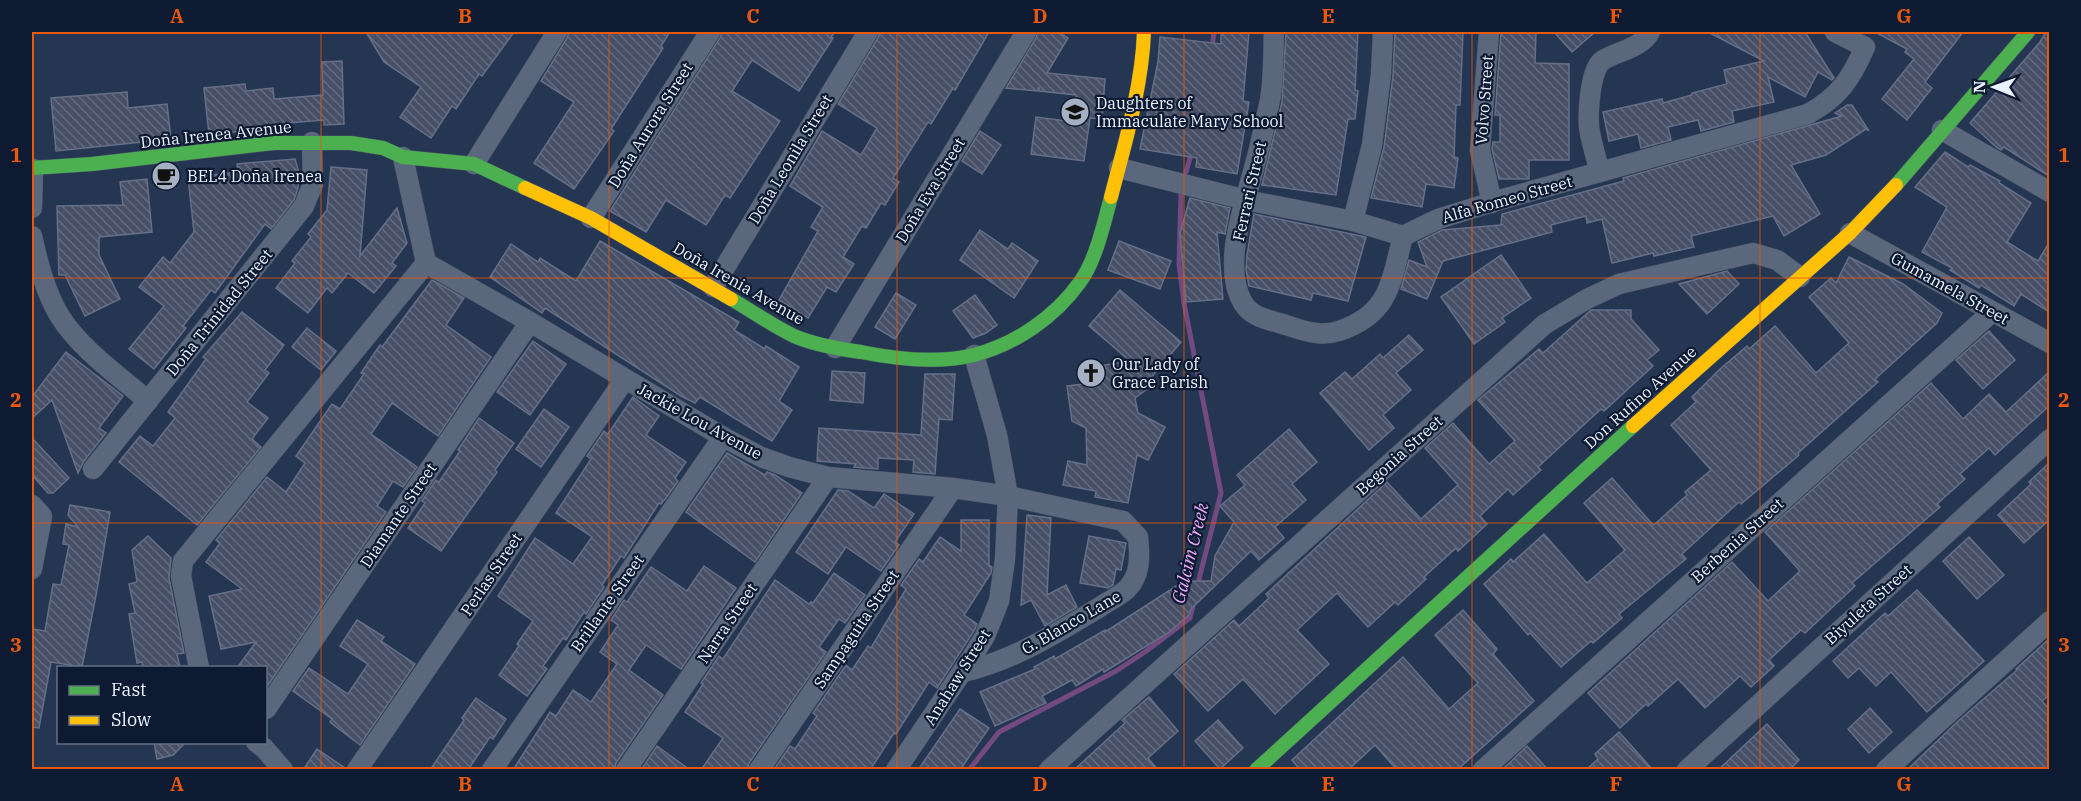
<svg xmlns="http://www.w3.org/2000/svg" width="2081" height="801" viewBox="0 0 2081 801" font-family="'IBM Plex Serif',serif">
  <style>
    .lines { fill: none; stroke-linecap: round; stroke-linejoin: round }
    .stream { stroke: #734a80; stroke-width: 5 }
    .building { fill: url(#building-back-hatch); stroke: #666f88; stroke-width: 1.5 }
    .street-casing { stroke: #465165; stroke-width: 21 }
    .fast-casing { stroke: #465165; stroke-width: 15 }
    .slow-casing { stroke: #465165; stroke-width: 15 }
    .street { stroke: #5b677c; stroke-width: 20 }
    .fast { stroke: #4caf50; stroke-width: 14 }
    .slow { stroke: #ffc107; stroke-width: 14 }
    .grid { fill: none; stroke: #e8590c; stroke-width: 1.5; stroke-opacity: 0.55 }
    .labels { text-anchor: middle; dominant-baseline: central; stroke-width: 4.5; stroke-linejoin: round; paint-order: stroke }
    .street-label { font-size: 16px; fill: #eaf2ff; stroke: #0d1a32 }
    .poi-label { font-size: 16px; fill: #eaf2ff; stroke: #0d1a32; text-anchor: start }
    .water-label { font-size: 18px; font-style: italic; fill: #eda8fa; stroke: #0d1a32 }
    .neatline { fill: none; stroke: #e8590c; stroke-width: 2 }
    .grid-label { font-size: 20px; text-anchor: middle; font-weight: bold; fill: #e8590c }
  </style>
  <defs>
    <pattern id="building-back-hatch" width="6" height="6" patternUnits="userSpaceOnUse" patternTransform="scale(1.5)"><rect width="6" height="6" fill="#485068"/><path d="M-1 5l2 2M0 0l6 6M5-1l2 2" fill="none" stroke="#636a7f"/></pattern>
  </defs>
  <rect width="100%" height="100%" fill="#253652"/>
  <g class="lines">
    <!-- stream -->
    <g class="stream">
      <polyline points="1212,48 1214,32"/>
      <polyline points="1186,172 1192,151"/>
      <polyline points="1181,193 1179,264 1184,303 1221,493 1197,587"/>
      <polyline points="969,770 999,732 1116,671 1145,652 1190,618 1194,602"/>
    </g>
  </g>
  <!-- building -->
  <g class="building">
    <polygon points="366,32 514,32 482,76 479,74 456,109 452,106 431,138 400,117 421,87 384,62"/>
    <polygon points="569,32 670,32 661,46 663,48 611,129 614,131 574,189 534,163 574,102 541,81 567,38"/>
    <polygon points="722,32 835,32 831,37 833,38 799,91 752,60 732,91 780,121 730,198 725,195 706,225 666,200 646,232 610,211 720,38"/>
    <polygon points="880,32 989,32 955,90 953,88 931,124 928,122 893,178 899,182 885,205 881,203 866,228 862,226 843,257 854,264 836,292 827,287 808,318 779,300 818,231 811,227 823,207 790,186 822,131 861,155 877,128 838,104 878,38"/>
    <polygon points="1038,32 1058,32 1068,38 1047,73 1105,79 1102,119 1090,118 1084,161 1031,154 1036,117 1074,122 1076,95 1039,91 1039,87 1037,91 1006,88 1036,38"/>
    <polygon points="1221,32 1249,32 1243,101 1249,102 1237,174 1196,167 1197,158 1140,149 1158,62 1160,37 1221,44"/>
    <polygon points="1286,32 1358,32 1355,90 1358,91 1355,119 1348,119 1336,195 1262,185 1282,102"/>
    <polygon points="1395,32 1463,32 1460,105 1456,105 1454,157 1458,158 1454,188 1426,184 1422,207 1371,198 1384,147 1393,75"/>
    <polygon points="1501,32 1536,32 1535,63 1569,64 1569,160 1529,160 1529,179 1499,179 1492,149 1493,142 1500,142 1500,115 1495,115"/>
    <polygon points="1554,32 1595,32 1572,52"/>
    <polygon points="1708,32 1805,32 1834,78 1832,80 1818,72 1805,97 1768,77 1774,102 1732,111 1734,122 1701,131 1698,120 1668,127 1671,140 1641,148 1638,134 1609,141 1603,112 1662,99 1663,103 1692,95 1692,93 1727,84 1724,70 1764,61"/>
    <polygon points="1875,32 1963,32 1925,82 1932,88 1907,120 1882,99 1914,59 1905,52 1907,49"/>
    <polygon points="2046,32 2049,32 2049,176 2004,147 2001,150 1996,147 1970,123 2040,42"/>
    <polygon points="342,61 344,124 324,125 324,120 276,124 276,127 209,135 204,88 245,84 246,91 273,88 274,99 323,95 322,62"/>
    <polygon points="127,92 128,108 167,104 171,139 56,151 51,98"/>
    <polygon points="1847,105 1852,105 1869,131 1866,129 1826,155 1791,165 1820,214 1784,236 1773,216 1691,236 1694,247 1654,256 1653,253 1612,263 1602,219 1587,223 1586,216 1551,225 1552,232 1443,261 1427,299 1401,289 1409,260 1427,267 1418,242 1442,230 1501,225 1502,214 1624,181 1623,178 1842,116 1835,113"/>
    <polygon points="980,131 1001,145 982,174 962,161"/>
    <polygon points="1945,152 1968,167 1970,165 2000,181 1999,183 2031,203 2007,242 2038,261 2049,243 2049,312 2021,294 2014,306 1981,285 1979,288 1950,270 1952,268 1922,252 1947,207 1915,187"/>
    <polygon points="295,159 299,173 298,188 294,200 271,229 265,224 215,293 211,290 183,326 186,328 154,369 129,349 164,306 139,287 163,257 170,263 194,232 188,178 238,172 237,164"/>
    <polygon points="331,167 367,170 360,256 397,208 407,243 392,263 396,266 374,293 348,273 332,293 327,288 308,313 276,288 295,263 292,261 311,237 308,234 327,210"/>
    <polygon points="147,179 152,232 99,237 99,255 120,299 85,316 65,275 59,275 57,206 123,205 120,182"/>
    <polygon points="1190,198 1230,208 1225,234 1217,232 1223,299 1186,302 1180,233"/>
    <polygon points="1254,214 1366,237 1348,301 1313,293 1311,300 1249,286 1246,269 1247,255"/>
    <polygon points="980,230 1008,249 1012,243 1038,261 1014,298 960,260"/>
    <polygon points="600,241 739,322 734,330 765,349 766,346 799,367 779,401 792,410 772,441 700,397 695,403 681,396 545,308 542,313 490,277 511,244 538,262 540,258 576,281"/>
    <polygon points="1119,241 1171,261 1160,289 1108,270"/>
    <polygon points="1501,255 1531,298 1502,318 1505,322 1474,344 1441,297"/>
    <polygon points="1849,257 1903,284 1942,313 1937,323 1875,379 1878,382 1798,453 1799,455 1741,504 1739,502 1682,554 1686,559 1619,614 1622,618 1593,643 1591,641 1561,667 1530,633 1528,635 1484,584 1511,559 1513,562 1544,534 1587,583 1625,550 1584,503 1612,478 1653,525 1655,524 1687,495 1685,492 1711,470 1671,425 1696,402 1692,397 1720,369 1747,346 1749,349 1775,326 1816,373 1849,343 1809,297 1831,278 1836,283"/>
    <polygon points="1727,271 1739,284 1707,314 1679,284"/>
    <polygon points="432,280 464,298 446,325 491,357 438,436 392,403 371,434 417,467 403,487 393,481 377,506 386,512 266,688 266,668 237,668 256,642 221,649 209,596 242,589 206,562 220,543 216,540 267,477 286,492 305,463 296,456 332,404 340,409 364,374 361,373 380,345 382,347"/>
    <polygon points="1120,290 1181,342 1143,387 1146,390 1135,398 1138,413 1165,427 1148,460 1137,455 1128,503 1095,497 1096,491 1063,485 1068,461 1087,465 1086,428 1072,421 1067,386 1083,384 1080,369 1130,361 1089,326"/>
    <polygon points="896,293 916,305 895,339 875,327"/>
    <polygon points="975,295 997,325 986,333 973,338 953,311"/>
    <polygon points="1591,310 1631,310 1631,319 1659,350 1647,360 1653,366 1604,411 1601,409 1538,467 1541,470 1513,495 1508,489 1480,516 1487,524 1458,551 1456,548 1424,577 1426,579 1398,605 1395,602 1368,627 1337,593 1297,630 1329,664 1275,714 1243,679 1208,711 1174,674 1234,620 1239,626 1269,598 1266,594 1387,482 1421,519 1458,485 1425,448 1453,423 1489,464 1515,441 1478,400 1539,349 1543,353"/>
    <polygon points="242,312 284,345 265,370 269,373 247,402 268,418 252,439 261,447 197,525 119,462 140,436 153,446 175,418 168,412 206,359 203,357"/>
    <polygon points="307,328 336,351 321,370 292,347"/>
    <polygon points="1989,331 2015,360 1983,389 1956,360"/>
    <polygon points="1409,335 1423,350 1396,373 1411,390 1383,415 1394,428 1369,450 1320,393 1345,372 1352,379 1380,354 1383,358"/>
    <polygon points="533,341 566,364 530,415 497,392"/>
    <polygon points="66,352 123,396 99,428 106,433 84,461 78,473 52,400 32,418 32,397"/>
    <polygon points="832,371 865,373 863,403 830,400"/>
    <polygon points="2049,372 2049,406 1995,455 1989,448 1960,474 1965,479 1937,504 1940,507 1852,583 1855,586 1805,633 1801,630 1769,660 1774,666 1751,687 1740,676 1705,708 1678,679 1648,706 1646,704 1620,728 1588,693 1732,562 1768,601 1800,571 1765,532 1931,383 1963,419 1989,394 2006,412"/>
    <polygon points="925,374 955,374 952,420 939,419 935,474 913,472 914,460 878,458 878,469 854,467 856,464 817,461 819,428 921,435"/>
    <polygon points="633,397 659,416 646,435 686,462 675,478 678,481 666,498 661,504 659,503 624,558 621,556 602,585 604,587 586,614 584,612 566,640 563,638 543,666 547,669 527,696 499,675 519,646 517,644 533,621 498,596 535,538 573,564 592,537 556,513 591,459 587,456 604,431 608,434"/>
    <polygon points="544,409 569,427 541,467 516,449"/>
    <polygon points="479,418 514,443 495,470 497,472 441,551 408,528 425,503 422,501 436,480 439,482 460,451 458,450"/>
    <polygon points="1289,429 1317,462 1292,484 1306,500 1275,527 1284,538 1259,560 1251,551 1191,609 1189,615 1168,633 1104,672 1103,669 1076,686 1072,680 1042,696 1046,703 995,726 980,692 1035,669 1034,667 1054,656 1055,659 1105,630 1105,632 1184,581 1211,581 1215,556 1234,522 1220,506 1245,485 1237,475"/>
    <polygon points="32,438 69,478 53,493 48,493 32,475"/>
    <polygon points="727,453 765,475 767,472 775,475 802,493 755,562 686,512"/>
    <polygon points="2049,463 2049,520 2024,543 1998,515 2031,484 2029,482"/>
    <polygon points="838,490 848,491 874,508 884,494 914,514 895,542 899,545 881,571 846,547 828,574 796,552"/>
    <polygon points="70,505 110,512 97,590 82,667 51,662 39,728 32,727 32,637 33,629 45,631 53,584 61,585 69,545 63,544 66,524 78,527 68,515"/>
    <polygon points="1027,515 1051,518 1047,595 1066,585 1077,607 1045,626 1031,600 1021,605"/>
    <polygon points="961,520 989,520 989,565 992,567 991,573 964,615 977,624 974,631 937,688 929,682 896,734 894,733 870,770 775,768 790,746 795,749 817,716 813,713 846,665 852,670 868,646 871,648 906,589 901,585 919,559 923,562 940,537 961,551"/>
    <polygon points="148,536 171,558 169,578 184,653 177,654 180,668 143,668 142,662 137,663 129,614 135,613 129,584 137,582 132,550"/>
    <polygon points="1089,536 1126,543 1121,570 1116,569 1113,585 1108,588 1080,583"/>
    <polygon points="1969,537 2004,575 1977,599 1943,561"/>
    <polygon points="704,566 736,588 681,669 646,645 629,670 663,695 616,763 614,770 513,770 550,712 556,716 573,690 591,702 617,664 600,652 618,625 611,620 624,600 627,602 651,567 687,591"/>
    <polygon points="834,573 865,595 845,623 839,619 819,647 826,652 749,763 747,770 701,770 723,738 685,712 703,684 701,683 719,656 723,659 775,580 809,604 811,602 813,603"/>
    <polygon points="1917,590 1984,661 1927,712 1891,672 1876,686 1859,668 1848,678 1833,661 1885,613 1888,616"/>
    <polygon points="1463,610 1497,649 1493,654 1534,701 1457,770 1397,770 1375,745 1348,770 1300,770 1292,760 1403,657 1449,709 1478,683 1435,635"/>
    <polygon points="357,620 384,637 381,641 415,664 360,745 330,722 332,719 293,691 309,668 348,694 368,664 340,646"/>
    <polygon points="2049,639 2049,695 2042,701 2049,709 2049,770 1907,770 1957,722 2017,670 2016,669"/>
    <polygon points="1149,697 1178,731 1148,758 1158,770 1074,770 1125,723 1122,720"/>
    <polygon points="476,698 506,719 493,739 490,737 468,770 430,770 464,720 462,718"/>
    <polygon points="1870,708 1892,732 1869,753 1848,729"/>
    <polygon points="960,709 989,728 960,770 918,770"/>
    <polygon points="1218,720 1243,748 1220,769 1195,741"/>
    <polygon points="1767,724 1799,760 1789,770 1718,770"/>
    <polygon points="1619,732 1653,770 1586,770 1598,759 1595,754"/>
    <polygon points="154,742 186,742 173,755 157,759"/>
    <polygon points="657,746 690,770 641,770"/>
    <polygon points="1527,746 1548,770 1502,770"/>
    <polygon points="317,749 345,768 345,770 303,770"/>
  </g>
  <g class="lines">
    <!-- street casing -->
    <g class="street-casing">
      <g id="street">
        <path d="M1274,32C1273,54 1274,78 1270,100C1266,119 1262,138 1257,157C1247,198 1220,264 1243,303C1252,318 1270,320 1286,325C1304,331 1320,337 1339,331C1390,314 1391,282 1403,236"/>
        <polyline points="1489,32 1480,150 1492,203"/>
        <polyline points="1942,130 2050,192"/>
        <polyline points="474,164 557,32"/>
        <path d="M1119,168L1246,200L1353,221L1403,236L1438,219L1496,201L1808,114C1839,97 1851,79 1865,47L1835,32"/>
        <path d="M1600,172C1596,157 1591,142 1589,127C1588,112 1590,68 1603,60C1620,50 1640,49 1650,32"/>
        <polyline points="32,208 33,169"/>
        <polyline points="591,218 710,32"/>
        <polyline points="1353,221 1372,145 1381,74 1383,32"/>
        <polyline points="1850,233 2050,343"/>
        <path d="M32,236C38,263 45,291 59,315C80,349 118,375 148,401"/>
        <path d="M426,263L530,322L723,437L761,457L789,467L828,477L953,488L1008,496L1123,521L1138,537C1140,555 1141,575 1127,589C1120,596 1108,601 1100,607C1057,633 1012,661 963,672"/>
        <polyline points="713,287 868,32"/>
        <polyline points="835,348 1026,32"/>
        <polyline points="93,469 304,206 313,184 312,142"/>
        <polyline points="32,505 42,516 32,569"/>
        <polyline points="199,668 181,576 183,561 426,263 403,157"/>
        <polyline points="266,709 530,322"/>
        <polyline points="256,742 264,748 283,770"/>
        <polyline points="357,770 625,379"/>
        <polyline points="492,770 723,437"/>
        <polyline points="626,770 828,477"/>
        <polyline points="759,770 953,488"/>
        <polyline points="896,770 972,657 985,636 999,601 1005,559 1008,496 997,435 974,355"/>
        <polyline points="1049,770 1545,324 1587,299 1619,284 1753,253 1777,260 1800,277"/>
        <polyline points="1483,770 1992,312"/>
        <polyline points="1687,770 2050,439"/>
        <polyline points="1886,770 2050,621"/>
      </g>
    </g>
    <!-- fast casing -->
    <g class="fast-casing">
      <g id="fast">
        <polyline points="32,168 92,164 274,143 351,143 383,148 403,157 474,164 525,188"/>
        <polyline points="1896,185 2028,32"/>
        <path d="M731,299C752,311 773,326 794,336C815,345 839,349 861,352C896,359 938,364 974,355C1016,344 1055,317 1080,282C1096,260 1104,223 1111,197"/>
        <polyline points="1256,770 1633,426"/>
      </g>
    </g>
    <!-- slow casing -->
    <g class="slow-casing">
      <g id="slow">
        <polyline points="525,188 591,218 731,299"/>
        <path d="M1111,197C1125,143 1142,87 1144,32"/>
        <polyline points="1633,426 1850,233 1896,185"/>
      </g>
    </g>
    <!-- street -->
    <use href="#street" class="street"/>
    <!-- fast -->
    <use href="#fast" class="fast"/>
    <!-- slow -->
    <use href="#slow" class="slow"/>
  </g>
  <!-- grid -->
  <path class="grid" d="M321,32V770M609,32V770M897,32V770M1184,32V770M1472,32V770M1760,32V770M32,278H2050M32,523H2050"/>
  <!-- icons -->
  <defs>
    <g id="school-disc" transform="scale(1.5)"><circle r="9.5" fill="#a5b0c2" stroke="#0d1a32"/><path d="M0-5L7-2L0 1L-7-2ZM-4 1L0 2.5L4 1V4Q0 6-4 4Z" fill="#111"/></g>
    <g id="cafe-disc" transform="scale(1.5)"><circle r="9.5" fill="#a5b0c2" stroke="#0d1a32"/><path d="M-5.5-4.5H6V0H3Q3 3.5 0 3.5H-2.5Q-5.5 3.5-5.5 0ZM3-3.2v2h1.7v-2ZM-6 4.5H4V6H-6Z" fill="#111"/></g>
    <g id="church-disc" transform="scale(1.5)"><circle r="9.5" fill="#a5b0c2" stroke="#0d1a32"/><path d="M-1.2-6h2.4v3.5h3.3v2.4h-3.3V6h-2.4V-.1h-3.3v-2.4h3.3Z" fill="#111"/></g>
  </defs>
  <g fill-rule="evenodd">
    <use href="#school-disc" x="1075" y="112"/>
    <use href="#cafe-disc" x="166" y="176"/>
    <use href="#church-disc" x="1091" y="373"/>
  </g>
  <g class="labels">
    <!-- street labels -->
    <g class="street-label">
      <text transform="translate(1484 100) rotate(-86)">Volvo Street</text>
      <text transform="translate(650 125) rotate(-58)">Doña Aurora Street</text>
      <text transform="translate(216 134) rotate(-6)">Doña Irenea Avenue</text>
      <text transform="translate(790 159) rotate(-59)">Doña Leonila Street</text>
      <text transform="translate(930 190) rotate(-59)">Doña Eva Street</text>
      <text transform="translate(1249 191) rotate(-77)">Ferrari Street</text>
      <text transform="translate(1507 199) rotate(-16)">Alfa Romeo Street</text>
      <text transform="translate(739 283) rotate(30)">Doña Irenia Avenue</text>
      <text transform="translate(1950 288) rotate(29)">Gumamela Street</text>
      <text transform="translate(219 312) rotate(-51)">Doña Trinidad Street</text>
      <text transform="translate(1640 397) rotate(-42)">Don Rufino Avenue</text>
      <text transform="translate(700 421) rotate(29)">Jackie Lou Avenue</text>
      <text transform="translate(1399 455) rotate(-42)">Begonia Street</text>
      <text transform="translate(398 515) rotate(-56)">Diamante Street</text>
      <text transform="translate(1737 540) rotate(-42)">Berbenia Street</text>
      <text transform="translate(491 574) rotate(-56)">Perlas Street</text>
      <text transform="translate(607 603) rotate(-55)">Brillante Street</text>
      <text transform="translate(1868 604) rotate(-42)">Biyuleta Street</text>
      <text transform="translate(1071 622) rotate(-30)">G. Blanco Lane</text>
      <text transform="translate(727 623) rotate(-56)">Narra Street</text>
      <text transform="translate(856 629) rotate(-56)">Sampaguita Street</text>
      <text transform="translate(957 677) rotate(-58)">Anahaw Street</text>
    </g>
    <!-- poi labels -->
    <g class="poi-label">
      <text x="1096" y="103">Daughters of<tspan x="1096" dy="18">Immaculate Mary School</tspan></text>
      <text x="187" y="176">BEL4 Doña Irenea</text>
      <text x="1112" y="364">Our Lady of<tspan x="1112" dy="18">Grace Parish</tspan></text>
    </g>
    <!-- water labels -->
    <g class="water-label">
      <text transform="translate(1190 553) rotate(-76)">Galcim Creek</text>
    </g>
  </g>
  <!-- border -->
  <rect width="2081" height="801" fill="none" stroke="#0d1a32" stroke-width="66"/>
  <!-- legend -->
  <rect x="57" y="666" width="210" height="78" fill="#0d1a32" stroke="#657084" stroke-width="1.5"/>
  <rect x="69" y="686" width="30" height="9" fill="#4caf50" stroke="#657084" stroke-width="1.5"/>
  <text x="111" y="696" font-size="18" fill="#eaf2ff">Fast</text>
  <rect x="69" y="716" width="30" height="9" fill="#ffc107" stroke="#657084" stroke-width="1.5"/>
  <text x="111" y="726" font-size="18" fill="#eaf2ff">Slow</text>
  <!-- north arrow -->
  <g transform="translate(1994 87) rotate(271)" stroke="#0d1a32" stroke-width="4.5" paint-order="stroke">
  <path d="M0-4.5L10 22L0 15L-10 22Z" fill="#eaf2ff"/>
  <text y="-9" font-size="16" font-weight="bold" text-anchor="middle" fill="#eaf2ff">N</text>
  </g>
  <rect x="33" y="33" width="2015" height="735" class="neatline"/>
  <g class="grid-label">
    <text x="177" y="23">A</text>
    <text x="465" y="23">B</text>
    <text x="753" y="23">C</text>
    <text x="1040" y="23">D</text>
    <text x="1328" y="23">E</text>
    <text x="1616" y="23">F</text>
    <text x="1904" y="23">G</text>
    <text x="16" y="162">1</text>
    <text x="2064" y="162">1</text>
    <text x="16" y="407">2</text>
    <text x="2064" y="407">2</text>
    <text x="16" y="652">3</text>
    <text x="2064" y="652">3</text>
    <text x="177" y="791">A</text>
    <text x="465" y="791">B</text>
    <text x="753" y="791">C</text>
    <text x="1040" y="791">D</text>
    <text x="1328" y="791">E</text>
    <text x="1616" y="791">F</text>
    <text x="1904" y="791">G</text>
  </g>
</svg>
